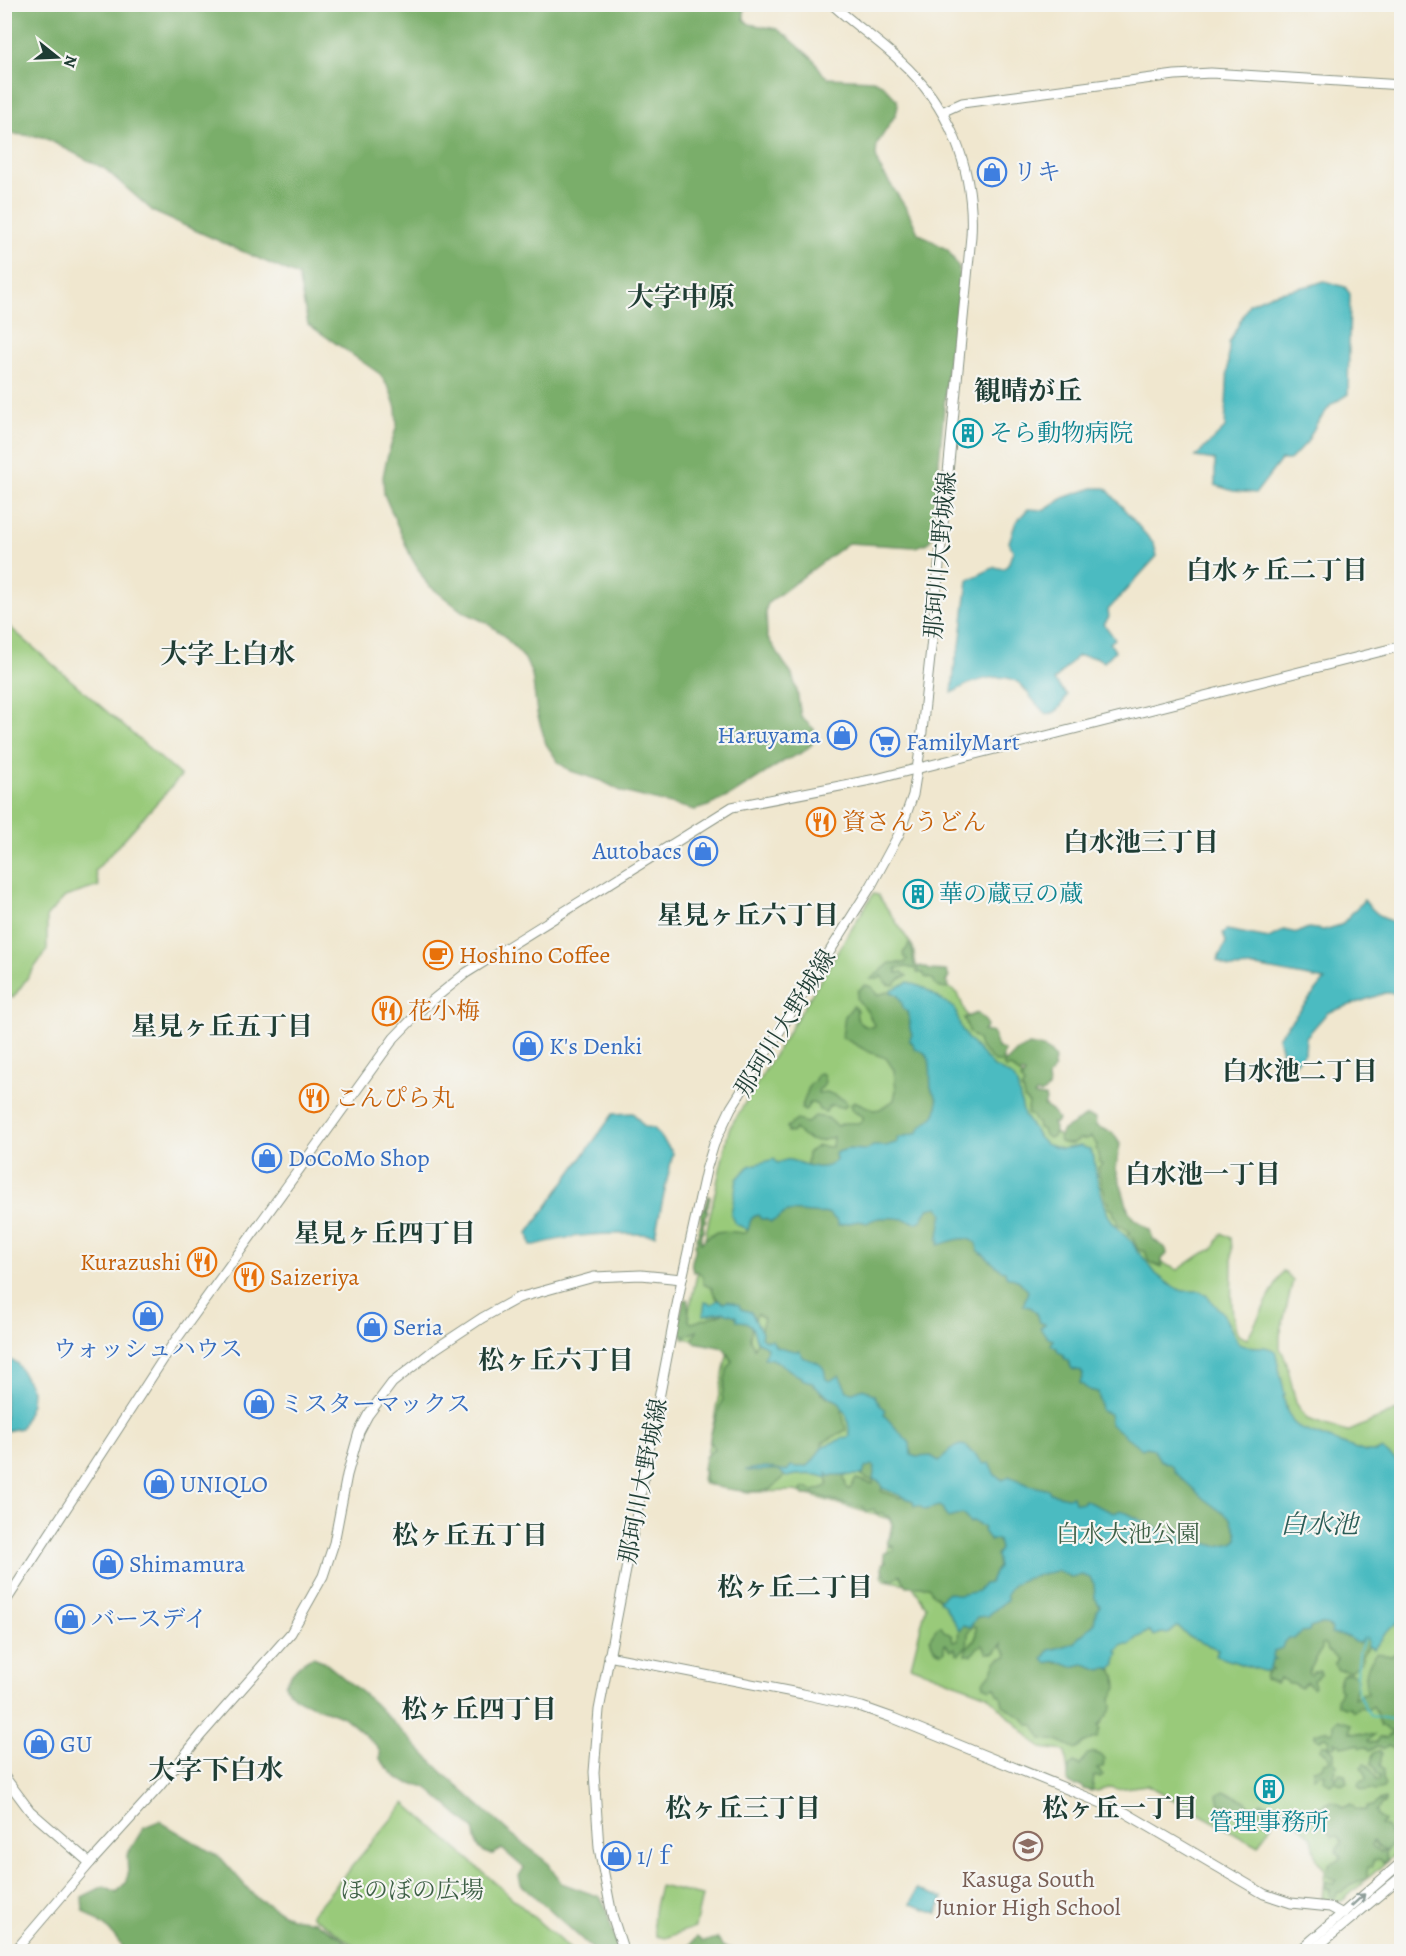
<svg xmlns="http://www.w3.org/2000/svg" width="1406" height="1956" viewBox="0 0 1406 1956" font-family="Alegreya,'Noto Serif JP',serif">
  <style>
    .green { fill: #99ca7a; stroke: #5c8457; stroke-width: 1.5 }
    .forest { fill: #7aae6a; stroke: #4c764f; stroke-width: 1.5 }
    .water { fill: #4cbbc1; stroke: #367c7a; stroke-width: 1.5 }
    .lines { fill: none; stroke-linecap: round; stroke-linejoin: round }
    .stream { stroke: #4cbbc1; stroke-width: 2 }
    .secondary-casing { stroke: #889282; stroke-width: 11 }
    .secondary { stroke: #fff; stroke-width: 9 }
    .oneway { stroke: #8f9e9a }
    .labels { text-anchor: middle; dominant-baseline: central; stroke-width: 4.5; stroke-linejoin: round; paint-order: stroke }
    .shop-label { font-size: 24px; fill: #366cbe; stroke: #f6f6f2; text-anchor: start }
    .culture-label { font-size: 24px; fill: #0d838f; stroke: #f6f6f2; text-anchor: start }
    .street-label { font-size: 24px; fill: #1f3d34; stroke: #f6f6f2 }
    .food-label { font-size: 24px; fill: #c56008; stroke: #f6f6f2; text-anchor: start }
    .park-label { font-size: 24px; fill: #3e6046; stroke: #f6f6f2 }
    .education-label { font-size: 24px; fill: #785e54; stroke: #f6f6f2 }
    .neighbourhood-label { font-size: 26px; font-weight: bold; fill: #1f3d34; stroke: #f6f6f2 }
    .water-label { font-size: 26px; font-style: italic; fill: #2a5c57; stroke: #f6f6f2 }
    .quarter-label { font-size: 27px; font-weight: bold; fill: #1f3d34; stroke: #f6f6f2 }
  </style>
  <rect width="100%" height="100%" fill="#f6f6f2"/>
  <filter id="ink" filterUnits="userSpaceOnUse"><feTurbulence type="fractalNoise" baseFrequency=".0167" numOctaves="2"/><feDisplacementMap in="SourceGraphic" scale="12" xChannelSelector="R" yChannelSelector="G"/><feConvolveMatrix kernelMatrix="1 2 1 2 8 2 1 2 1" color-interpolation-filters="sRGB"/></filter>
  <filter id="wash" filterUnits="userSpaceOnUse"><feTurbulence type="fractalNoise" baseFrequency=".008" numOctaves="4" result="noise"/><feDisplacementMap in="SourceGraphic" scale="24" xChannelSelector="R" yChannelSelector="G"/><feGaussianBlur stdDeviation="1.35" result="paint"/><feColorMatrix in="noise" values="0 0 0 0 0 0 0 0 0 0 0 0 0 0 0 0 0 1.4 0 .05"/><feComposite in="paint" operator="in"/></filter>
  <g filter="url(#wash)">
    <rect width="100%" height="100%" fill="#f0e7cf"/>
    <!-- green -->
    <g class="green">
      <polygon points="4,622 181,776 95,871 99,886 65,897 47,916 47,950 13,998 4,993"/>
      <path d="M873,894L878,895L913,947L916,965L958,994L967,1016L1007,1065L1018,1071L1026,1084L1039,1124L1060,1136L1090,1130L1106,1139L1117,1200L1143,1241L1164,1264L1178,1270L1200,1255L1213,1249L1222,1233L1231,1238C1235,1274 1226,1300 1238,1335L1247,1339L1283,1271L1293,1280L1280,1335V1348L1286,1360L1296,1403L1307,1419L1347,1432L1401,1409V1849L1342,1901L1322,1900L1325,1870L1317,1860L1312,1838L1281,1808L1258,1846L1147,1785L1117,1789L1111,1787L1097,1791L1069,1782L1065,1751L1041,1748L987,1695L911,1666L926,1606L912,1585L885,1580L882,1576L892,1524L889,1519L795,1491L748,1492L704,1484L702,1479L728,1350L726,1347L683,1338L729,1129Z"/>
      <polygon points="405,1803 572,1951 362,1951 311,1915"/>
      <path d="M660,1886L702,1896L695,1927L665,1938L656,1936C650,1918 656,1903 660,1886Z"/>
    </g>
    <!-- forest -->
    <g class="forest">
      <polygon points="5,4 744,5 744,19 749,24 777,29 787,36 814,60 823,74 829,78 873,80 882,84 897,100 898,106 896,114 877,144 876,155 878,165 908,211 918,233 948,250 959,268 959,293 948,365 932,537 928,543 915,547 848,543 768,603 766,609 767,637 792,675 797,691 801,717 814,729 815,737 812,744 803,752 784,761 731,795 708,806 695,810 623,792 602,781 571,771 559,763 546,744 537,713 532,675 525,659 502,634 487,623 462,611 427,584 411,557 384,494 383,477 386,462 397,425 396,408 390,390 380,374 308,324 298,276 154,212 105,169 43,137 5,133"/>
      <polygon points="908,944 911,944 915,969 906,967 896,968 897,973 902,972 907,976 900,979 894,985 887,984 881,976 878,979 871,979 890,963 905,963 907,959 904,957 903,953 908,947"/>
      <polygon points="921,966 930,970 946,971 949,977 946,982 949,984 947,988 939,988 934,983 934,980 925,977 923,973 917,973 917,968"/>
      <path d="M865,985L872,987L877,995L894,990L901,994C913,1020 953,1094 934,1120C916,1145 846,1161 816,1170L807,1166L808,1152L818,1146L832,1147L833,1137C817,1144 807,1142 795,1129L792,1133L788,1132L787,1127L797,1120L807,1123L815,1116L828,1118L837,1126L844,1123H860L863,1120V1117L853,1111L851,1105L854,1101L874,1110L880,1109L890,1103L894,1100L896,1090L894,1070L886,1058L869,1052L842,1037L845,1016L853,1006L857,1010C855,1020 860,1027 872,1027L874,1025L867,1011L857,999L858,991Z"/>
      <polygon points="977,1013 986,1022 987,1027 983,1031 993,1033 998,1048 1004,1050 1002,1062 995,1062 980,1047 978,1040 970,1033 964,1018"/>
      <path d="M1029,1045C1042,1048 1049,1047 1055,1059L1053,1066L1055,1068L1048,1077L1049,1088L1041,1094L1036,1093L1034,1096L1045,1097L1046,1101L1044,1106L1052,1111L1058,1119L1056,1123H1052L1055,1131L1053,1136L1049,1138L1045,1135L1043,1130L1038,1128L1037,1123L1035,1122L1032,1116L1027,1114L1029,1104L1024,1099V1092L1021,1089L1024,1085L1021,1080L1025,1074L1018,1073L1010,1067L1006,1069L1003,1065L1017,1051Z"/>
      <polygon points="820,1073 823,1074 825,1082 822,1088 819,1089 818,1093 827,1092 845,1100 847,1104 844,1108 832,1105 828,1107 826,1112 819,1110 817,1105 813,1103 810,1103 805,1111 801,1109 810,1084 814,1082 817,1074"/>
      <path d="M1087,1116L1095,1118L1096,1126L1113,1133L1120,1144L1116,1169L1129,1212L1134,1219L1150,1230L1153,1239L1166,1249L1167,1254L1162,1259V1267L1149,1262L1145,1251L1138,1250L1132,1237L1128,1235L1130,1232L1117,1224V1218L1114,1215L1113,1210L1108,1207L1109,1202L1106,1200C1105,1190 1099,1180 1098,1168L1102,1164L1099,1162L1098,1152L1096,1149L1097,1145L1091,1137L1087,1139H1079C1074,1145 1067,1145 1060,1142L1059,1138L1063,1130Z"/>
      <path d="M708,1196L710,1197L708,1207L706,1209L708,1211L704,1218L706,1220L703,1224L704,1230L701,1233V1243C715,1227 725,1231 744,1233L747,1232L749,1218L756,1214L788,1210L871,1217L924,1211L934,1204L943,1208L952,1238L972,1237L1037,1290L1155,1445L1228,1509L1242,1531L1237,1547L1217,1550L939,1465L915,1462L840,1391L775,1350L759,1337L764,1318L757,1314L754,1322C739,1313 716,1307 712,1288L703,1284V1276L697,1271L694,1272C687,1262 698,1253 695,1244L698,1240L696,1237L699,1233L698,1230L701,1224V1211L704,1209Z"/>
      <path d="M686,1299L688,1300L689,1321L692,1323L721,1314L724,1310L752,1322L750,1339L754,1348L758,1340L768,1347L771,1357L819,1385L821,1394L832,1399L837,1398L844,1406L842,1412L846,1430L822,1443L823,1449L816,1463C809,1465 789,1470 785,1475C779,1480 778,1486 768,1490C757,1494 712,1489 704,1481L705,1472L703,1469L705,1457L714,1449C713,1446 710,1444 710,1440C709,1437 721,1402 723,1399L722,1396L727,1370L732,1361L724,1348L694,1342L693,1339L697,1331L685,1336L681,1334L678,1323L684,1300Z"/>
      <path d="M868,1463L876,1465L884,1486L881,1491L899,1498L904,1496L926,1507C929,1506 932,1504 935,1504C951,1502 990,1525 999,1538C1011,1557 996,1585 978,1593C968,1598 953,1599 942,1601L932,1593L929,1586H907L900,1575L893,1580L888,1579L882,1569V1564L886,1562L884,1559V1553L894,1551L893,1545L890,1546L887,1542C892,1534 895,1524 888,1516H886L882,1513H876L874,1509L866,1511L863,1507C847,1506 834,1500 817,1495C812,1494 808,1496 803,1495L801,1490L804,1487L814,1491L827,1486L828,1481L824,1472L843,1473L847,1489H850L856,1479L873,1484V1481L862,1477L859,1473Z"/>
      <path d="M1047,1570L1086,1573L1095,1579L1104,1603L1096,1626L1074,1646L1047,1660L1072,1665L1085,1661L1109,1667L1116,1676L1117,1688L1111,1699L1112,1707L1111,1710L1099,1726L1100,1729L1097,1738L1085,1742L1076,1749L1059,1741L1042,1739L1034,1725H1028L1024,1719L1003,1705L1001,1696L998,1694L995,1687L990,1689L984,1686L983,1682C985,1679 988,1677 990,1674C997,1665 992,1659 1006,1657L1007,1654L1002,1648V1644L995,1653H987L983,1645L978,1647L972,1655H966V1650L976,1637V1627L974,1626C965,1632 969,1638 967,1646L959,1654L956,1653L955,1648L950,1650L946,1644L944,1645V1651L941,1653C933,1650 932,1645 930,1638L937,1627L941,1625L944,1631L952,1636L953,1641L958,1640L959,1626L1006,1592L1017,1580Z"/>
      <path d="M1318,1622L1330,1623L1369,1636L1372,1642L1362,1655V1662L1351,1671L1338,1670L1334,1663L1337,1659L1328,1651L1326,1644H1322V1649C1318,1655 1315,1655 1314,1663L1308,1673L1311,1675L1313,1672L1320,1671L1321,1675L1313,1680L1315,1686L1313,1688L1307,1682L1301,1688L1293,1683H1289L1280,1678L1276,1683L1265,1679L1266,1674L1273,1670L1269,1667L1274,1648L1283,1640Z"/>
      <path d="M1401,1649V1733L1388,1731L1383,1727H1381L1378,1722L1376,1711L1373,1706L1369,1709L1359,1707L1354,1711L1349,1707H1344L1338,1704L1337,1699L1341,1691L1339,1689C1339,1678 1342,1670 1354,1674L1358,1679L1354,1698L1364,1693L1368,1694C1363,1681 1366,1663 1377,1653L1391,1656Z"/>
      <path d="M313,1657L323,1661L373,1702L444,1774L509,1832L549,1864L561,1883L600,1897L605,1905L618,1951H595L521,1884L519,1876L524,1868L502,1849L493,1854C476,1854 477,1841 474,1829L427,1788C420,1784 415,1785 407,1783C398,1780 386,1767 380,1759V1752L377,1746C366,1737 355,1724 343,1717C327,1708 293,1705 285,1685C289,1674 302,1661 313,1657Z"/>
      <polygon points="1338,1720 1351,1724 1350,1732 1374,1735 1368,1740 1369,1742 1376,1743 1379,1738 1386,1738 1392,1733 1401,1735 1401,1748 1394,1748 1388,1745 1383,1749 1377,1747 1370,1750 1367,1747 1360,1748 1358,1745 1346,1745 1341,1746 1340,1744 1334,1742 1336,1746 1334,1747 1328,1746 1334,1752 1334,1762 1337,1764 1333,1776 1336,1779 1339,1774 1345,1775 1347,1782 1342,1785 1335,1781 1330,1784 1323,1779 1324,1774 1320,1773 1314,1778 1313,1769 1321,1768 1324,1763 1330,1761 1328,1755 1320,1749 1322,1745 1329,1745 1329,1738 1324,1736 1321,1740 1317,1739 1315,1737 1315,1734 1327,1730 1330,1732 1334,1731 1334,1723"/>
      <path d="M1379,1751L1382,1753L1380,1765L1384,1769L1383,1781L1385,1786L1383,1789L1376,1791L1371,1789C1365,1791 1362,1791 1358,1786L1359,1782L1366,1780L1365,1772L1361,1767L1364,1764C1370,1766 1376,1775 1376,1780H1379L1380,1775L1377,1774L1376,1769L1371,1764L1373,1753Z"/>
      <polygon points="1094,1753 1102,1755 1105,1759 1103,1767 1097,1769 1103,1775 1100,1778 1096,1776 1094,1777 1092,1791 1083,1789 1080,1785 1075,1786 1067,1782 1069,1767 1074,1763 1080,1766 1087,1754"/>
      <path d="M1224,1791L1246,1801L1251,1808L1255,1807L1261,1802C1269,1802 1276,1806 1277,1813L1275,1817L1268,1818L1266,1822L1262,1820L1261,1815L1256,1822L1245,1820L1240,1816L1235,1815L1227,1805L1220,1804L1218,1795Z"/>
      <path d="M1385,1799V1803L1381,1804L1379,1808L1375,1811L1377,1814L1376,1816L1384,1821L1380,1825C1387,1826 1392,1835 1393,1842L1386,1852L1377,1847L1373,1841L1372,1842V1846L1380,1852H1384L1387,1859L1384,1863L1379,1859L1374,1860L1371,1867L1367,1868V1879L1356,1882L1343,1892H1338L1336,1896L1332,1898L1329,1896L1330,1890L1325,1888L1326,1882L1334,1884L1337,1880L1327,1876L1329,1864L1339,1860L1341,1855L1336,1852L1342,1842L1336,1836L1332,1837L1323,1823H1320L1314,1813L1310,1821L1300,1824L1292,1820V1811L1300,1806L1312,1810L1314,1813L1317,1806L1322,1808V1805L1332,1801L1340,1804L1342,1808L1351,1804L1355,1809L1366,1810L1367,1806H1372L1379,1801Z"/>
      <polygon points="159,1821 221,1858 255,1897 291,1918 314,1921 338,1936 357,1951 126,1951 110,1931 83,1910 82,1897 104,1886 117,1892 125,1883 128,1875 127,1855 144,1827"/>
      <polygon points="697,1937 703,1942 717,1938 723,1947 746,1951 684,1951"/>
    </g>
    <!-- water -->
    <g class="water">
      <polygon points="1324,281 1345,287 1350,294 1348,394 1331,405 1317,423 1307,442 1290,460 1281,460 1256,493 1233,491 1215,485 1215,460 1195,457 1225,428 1229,343 1249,304 1272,294 1312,285"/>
      <path d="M1093,488H1106L1154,544L1157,556L1108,610L1109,617L1104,624L1115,639L1110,643L1115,651L1104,662L1096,657L1077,656L1054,681L1067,695C1062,705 1059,713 1047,714C1034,704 1031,696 1022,686C1005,668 969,682 952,693L955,661L960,646L968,580L995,567L1003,569L1008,565L1013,551L1009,542L1016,522L1028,509L1045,510L1065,497Z"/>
      <path d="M1364,900C1374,912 1384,922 1401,923V993H1385L1327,1013L1306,1037L1305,1053L1295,1063L1285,1065L1278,1037L1325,980L1256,967L1230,968L1217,961L1226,942L1223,933L1227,930L1269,938L1284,930L1297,933L1308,928L1324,930L1341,925Z"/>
      <path d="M908,982L924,988L955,1009L961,1028L967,1038L994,1067L1013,1077L1017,1084L1024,1116L1038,1135L1037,1136L1045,1144L1061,1149L1081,1146L1090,1150L1094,1158L1096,1175L1108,1215L1117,1228L1132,1242L1138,1253H1140L1156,1274L1173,1287L1183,1291H1200L1205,1294L1222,1312L1239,1344C1252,1350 1263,1343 1275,1351L1285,1395L1283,1396L1287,1411L1293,1422L1301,1429L1365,1452H1377L1382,1449L1401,1465V1620L1385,1634L1374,1649L1367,1646L1368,1643L1366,1638H1363L1360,1643L1354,1642L1349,1637L1331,1634L1332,1629C1326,1622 1318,1625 1310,1628L1309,1631L1301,1632L1294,1639L1289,1638L1284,1642L1282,1648L1274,1651L1273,1657L1276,1659H1272L1270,1669L1266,1672L1216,1656L1218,1649L1190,1638L1178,1626L1168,1634L1162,1633L1154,1636L1149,1631L1137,1638L1130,1645H1123L1117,1651L1119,1654L1116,1658V1665L1110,1670L1107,1668L1101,1670L1084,1664L1072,1667L1057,1661L1046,1663L1043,1659L1049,1650C1058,1648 1066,1645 1075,1643L1078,1638L1094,1624L1096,1611L1100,1606L1095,1598L1094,1584L1090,1578L1082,1575L1071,1577L1057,1571C1043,1575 1003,1578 1007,1600C1001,1605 994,1610 988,1616L977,1617L970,1627L963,1625L959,1630L944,1605L939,1600L948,1592L959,1595L974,1592L978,1591L984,1584L989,1583L995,1571L998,1567L996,1555L1000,1549L998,1541L996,1539L990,1541L983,1531L984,1528L973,1521L970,1523L963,1514L948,1518L944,1513L943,1509L939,1506L925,1510L919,1506H914L913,1501L882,1488L880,1482L873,1479L875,1467L872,1465L865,1468L863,1475H832L831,1477L827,1473L828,1478C814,1473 800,1474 786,1477C783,1475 782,1472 779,1470C774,1468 753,1473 745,1470L766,1467L787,1471L791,1466C813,1470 811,1462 823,1446L850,1436L847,1417L839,1402L820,1391L811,1382L801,1379V1377C789,1372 777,1357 764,1358L767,1348L764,1345L757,1342C752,1329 754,1321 737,1321L736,1316L724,1312L703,1315L705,1302L712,1304L718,1300L724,1303L728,1301L739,1305L741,1309L751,1312L762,1333L761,1337L765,1340H772L776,1347C784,1347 791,1352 800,1351L802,1357C809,1360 820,1361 824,1369C825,1372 825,1375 826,1379L830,1381L839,1375L847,1391L853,1392L863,1388L874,1395L880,1405L886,1410L884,1415C893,1425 901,1434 910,1443L911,1454L916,1457L931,1456L939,1461L947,1454L950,1449L960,1445L967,1446L971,1452L974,1453L984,1464L989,1463L995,1475L1003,1480L1009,1476L1029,1485L1049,1490L1050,1493L1067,1497L1073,1496L1075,1502L1082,1503L1084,1500L1114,1513L1121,1510L1164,1532L1193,1540L1217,1546L1233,1543L1237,1540V1533L1231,1519L1204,1499L1175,1472L1171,1465L1160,1460L1153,1449L1147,1447L1142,1449L1110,1424V1414L1101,1411L1098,1392L1089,1390L1080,1383L1083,1374L1081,1371L1072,1369L1068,1361L1064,1358L1063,1354L1058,1352L1057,1348L1051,1345L1053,1340L1048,1338L1040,1328L1045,1324L1039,1322L1036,1313L1030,1307L1023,1306L1028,1291L1019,1281L1006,1276L1005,1271L1001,1270L978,1250L976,1243C963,1234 951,1242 938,1245L940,1240L937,1239L939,1235L943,1213L938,1207L928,1209L922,1220L916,1223C905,1218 877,1214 867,1223L859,1221L838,1225V1222L828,1213C817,1215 794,1210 788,1212C783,1213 779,1219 771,1222L765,1219H761L758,1215C749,1217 750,1224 748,1230L736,1224L731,1214L737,1179L749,1166L774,1159L777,1163C783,1162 785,1159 790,1160C805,1164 824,1174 836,1160L835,1153L847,1149L867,1150L873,1146H886L898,1142L897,1138L917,1133C919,1131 920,1128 922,1126C928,1120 936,1118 937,1108C939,1095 933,1096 931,1087C929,1073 935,1052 915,1049L912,1042L909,1041L912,1034C906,1026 914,1014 903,1009C902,1000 899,994 891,992V990Z"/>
      <path d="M633,1113L645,1127L654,1128L673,1153L655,1235C611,1232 575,1234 531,1246L528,1233L613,1114Z"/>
      <polygon points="5,1360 10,1360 17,1363 32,1390 31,1404 21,1428 5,1431"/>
      <polygon points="917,1889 943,1898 937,1913 911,1904"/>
    </g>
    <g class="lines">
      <!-- stream -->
      <path class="stream" d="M1365,1636C1364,1643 1359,1648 1359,1654C1356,1682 1353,1693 1371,1716L1396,1720L1402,1725"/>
    </g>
  </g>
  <g filter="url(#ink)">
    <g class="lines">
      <!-- secondary casing -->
      <g class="secondary-casing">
        <g id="secondary">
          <polyline points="942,112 962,103 1175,75 1211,73 1402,85"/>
          <polyline points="4,1604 173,1344 394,1038 424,1007 466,973 732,807 876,779 1402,646"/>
          <polyline points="608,1656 803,1694 862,1707 893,1718 1126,1813 1264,1894 1291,1903 1330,1907 1343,1914"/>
          <polyline points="4,1776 30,1811 90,1863"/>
          <polyline points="14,1952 90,1863 159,1787 201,1735 291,1633 323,1576 334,1543 347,1475 359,1432 368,1415 392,1383 435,1349 482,1318 518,1298 594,1277 641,1275 682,1279"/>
          <path d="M624,1952L612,1915L599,1848L594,1772L599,1710L682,1279L706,1170L714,1144L731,1108L871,886L899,834L913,795L920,750L931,648L971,236C975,169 949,105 899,60C878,40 853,24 832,4"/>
          <polyline points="1298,1952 1402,1862"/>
          <polyline points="1311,1952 1402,1876"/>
        </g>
      </g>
      <!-- secondary -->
      <use href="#secondary" class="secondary"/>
    </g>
    <!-- one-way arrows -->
    <defs><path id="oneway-shaft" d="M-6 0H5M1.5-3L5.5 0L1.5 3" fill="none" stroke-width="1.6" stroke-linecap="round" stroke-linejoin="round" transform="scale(1.5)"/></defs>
    <use class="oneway" href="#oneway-shaft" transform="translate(1358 1900) rotate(-42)"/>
  </g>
  <!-- icons -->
  <defs>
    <g id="shop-ring" transform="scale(1.5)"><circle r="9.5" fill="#f6f6f2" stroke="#3f7fe0" stroke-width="1.5"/><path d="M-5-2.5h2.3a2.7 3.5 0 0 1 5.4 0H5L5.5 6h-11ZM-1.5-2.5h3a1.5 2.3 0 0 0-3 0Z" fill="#3f7fe0"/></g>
    <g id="building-ring" transform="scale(1.5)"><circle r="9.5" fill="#f6f6f2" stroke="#0f9aa8" stroke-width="1.5"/><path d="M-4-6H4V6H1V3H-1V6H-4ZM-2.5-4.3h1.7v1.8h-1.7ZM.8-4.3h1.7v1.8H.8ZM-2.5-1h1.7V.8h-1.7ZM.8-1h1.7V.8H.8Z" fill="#0f9aa8"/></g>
    <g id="supermarket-ring" transform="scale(1.5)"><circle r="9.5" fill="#f6f6f2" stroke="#3f7fe0" stroke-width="1.5"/><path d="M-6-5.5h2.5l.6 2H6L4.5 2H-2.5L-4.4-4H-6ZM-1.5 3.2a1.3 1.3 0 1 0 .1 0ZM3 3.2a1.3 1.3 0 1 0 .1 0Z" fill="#3f7fe0"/></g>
    <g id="restaurant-ring" transform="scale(1.5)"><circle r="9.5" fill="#f6f6f2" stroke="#e8710a" stroke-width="1.5"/><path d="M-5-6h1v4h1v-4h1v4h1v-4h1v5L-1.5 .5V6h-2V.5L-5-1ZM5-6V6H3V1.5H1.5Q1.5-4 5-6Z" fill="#e8710a"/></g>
    <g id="cafe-ring" transform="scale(1.5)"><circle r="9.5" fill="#f6f6f2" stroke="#e8710a" stroke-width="1.5"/><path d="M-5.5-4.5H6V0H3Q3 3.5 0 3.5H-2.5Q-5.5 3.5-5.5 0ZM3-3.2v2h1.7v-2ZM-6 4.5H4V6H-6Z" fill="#e8710a"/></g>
    <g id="school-ring" transform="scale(1.5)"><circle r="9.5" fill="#f6f6f2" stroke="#8d6e63" stroke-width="1.5"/><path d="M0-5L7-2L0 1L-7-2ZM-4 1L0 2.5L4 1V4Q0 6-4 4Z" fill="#8d6e63"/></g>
  </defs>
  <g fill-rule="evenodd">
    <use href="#shop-ring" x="992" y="172"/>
    <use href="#building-ring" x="968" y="433"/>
    <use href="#shop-ring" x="842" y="735"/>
    <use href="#supermarket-ring" x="885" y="742"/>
    <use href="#restaurant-ring" x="821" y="822"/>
    <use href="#shop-ring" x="703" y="851"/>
    <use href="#building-ring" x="918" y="894"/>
    <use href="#cafe-ring" x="438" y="955"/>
    <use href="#restaurant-ring" x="387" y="1011"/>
    <use href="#shop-ring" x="528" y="1046"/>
    <use href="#restaurant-ring" x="314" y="1098"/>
    <use href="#shop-ring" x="267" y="1158"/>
    <use href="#restaurant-ring" x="202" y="1262"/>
    <use href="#restaurant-ring" x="249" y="1277"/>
    <use href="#shop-ring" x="148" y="1316"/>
    <use href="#shop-ring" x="372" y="1327"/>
    <use href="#shop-ring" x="259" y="1404"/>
    <use href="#shop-ring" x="159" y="1484"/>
    <use href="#shop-ring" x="108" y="1564"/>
    <use href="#shop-ring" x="70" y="1619"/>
    <use href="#shop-ring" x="39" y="1744"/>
    <use href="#building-ring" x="1269" y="1789"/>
    <use href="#school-ring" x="1028" y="1846"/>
    <use href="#shop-ring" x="616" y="1856"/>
  </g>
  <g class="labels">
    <!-- shop labels -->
    <g class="shop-label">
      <text x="1013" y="172">リキ</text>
      <text x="821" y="735" text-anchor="end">Haruyama</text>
      <text x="906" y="742">FamilyMart</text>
      <text x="682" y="851" text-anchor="end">Autobacs</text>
      <text x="549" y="1046">K's Denki</text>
      <text x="288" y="1158">DoCoMo Shop</text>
      <text x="393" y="1327">Seria</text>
      <text x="148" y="1349" text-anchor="middle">ウォッシュハウス</text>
      <text x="280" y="1404">ミスターマックス</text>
      <text x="180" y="1484">UNIQLO</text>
      <text x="129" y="1564">Shimamura</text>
      <text x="91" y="1619">バースデイ</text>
      <text x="60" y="1744">GU</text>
      <text x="637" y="1856">1/ｆ</text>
    </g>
    <!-- culture labels -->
    <g class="culture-label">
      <text x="989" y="433">そら動物病院</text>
      <text x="939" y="894">華の蔵豆の蔵</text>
      <text x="1269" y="1822" text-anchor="middle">管理事務所</text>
    </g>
    <!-- street labels -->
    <g class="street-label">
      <text transform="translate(940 555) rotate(-85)">那珂川大野城線</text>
      <text transform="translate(785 1023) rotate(-58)">那珂川大野城線</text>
      <text transform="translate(643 1481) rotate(-79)">那珂川大野城線</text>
    </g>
    <!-- food labels -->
    <g class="food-label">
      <text x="842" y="822">資さんうどん</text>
      <text x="459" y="955">Hoshino Coffee</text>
      <text x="408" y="1011">花小梅</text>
      <text x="335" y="1098">こんぴら丸</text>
      <text x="181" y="1262" text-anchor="end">Kurazushi</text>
      <text x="270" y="1277">Saizeriya</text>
    </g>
    <!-- park labels -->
    <g class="park-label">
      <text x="1128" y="1534">白水大池公園</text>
      <text x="412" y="1890">ほのぼの広場</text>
    </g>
    <!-- education labels -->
    <g class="education-label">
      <text x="1028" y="1879">Kasuga South<tspan x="1028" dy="28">Junior High School</tspan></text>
    </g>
    <!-- neighbourhood labels -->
    <g class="neighbourhood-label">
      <text x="1277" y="570">白水ヶ丘二丁目</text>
      <text x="1141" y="842">白水池三丁目</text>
      <text x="748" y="915">星見ヶ丘六丁目</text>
      <text x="222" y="1026">星見ヶ丘五丁目</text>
      <text x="1300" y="1071">白水池二丁目</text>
      <text x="1203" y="1174">白水池一丁目</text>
      <text x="385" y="1233">星見ヶ丘四丁目</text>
      <text x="556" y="1360">松ヶ丘六丁目</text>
      <text x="470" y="1535">松ヶ丘五丁目</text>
      <text x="795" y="1587">松ヶ丘二丁目</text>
      <text x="479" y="1709">松ヶ丘四丁目</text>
      <text x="743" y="1808">松ヶ丘三丁目</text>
      <text x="1120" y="1808">松ヶ丘一丁目</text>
    </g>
    <!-- water labels -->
    <g class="water-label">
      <text x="1319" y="1524">白水池</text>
    </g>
    <!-- quarter labels -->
    <g class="quarter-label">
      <text x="681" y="297">大字中原</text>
      <text x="1028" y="391">観晴が丘</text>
      <text x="228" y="654">大字上白水</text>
      <text x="216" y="1770">大字下白水</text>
    </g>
  </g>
  <!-- margin -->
  <rect width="1406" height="1956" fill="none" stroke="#f6f6f2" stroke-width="24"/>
  <!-- north arrow -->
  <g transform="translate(57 57) rotate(108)" stroke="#f6f6f2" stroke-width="4.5" paint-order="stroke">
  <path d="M0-4.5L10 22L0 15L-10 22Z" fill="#1f3d34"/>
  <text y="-9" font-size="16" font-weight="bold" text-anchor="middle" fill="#1f3d34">N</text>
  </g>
</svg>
